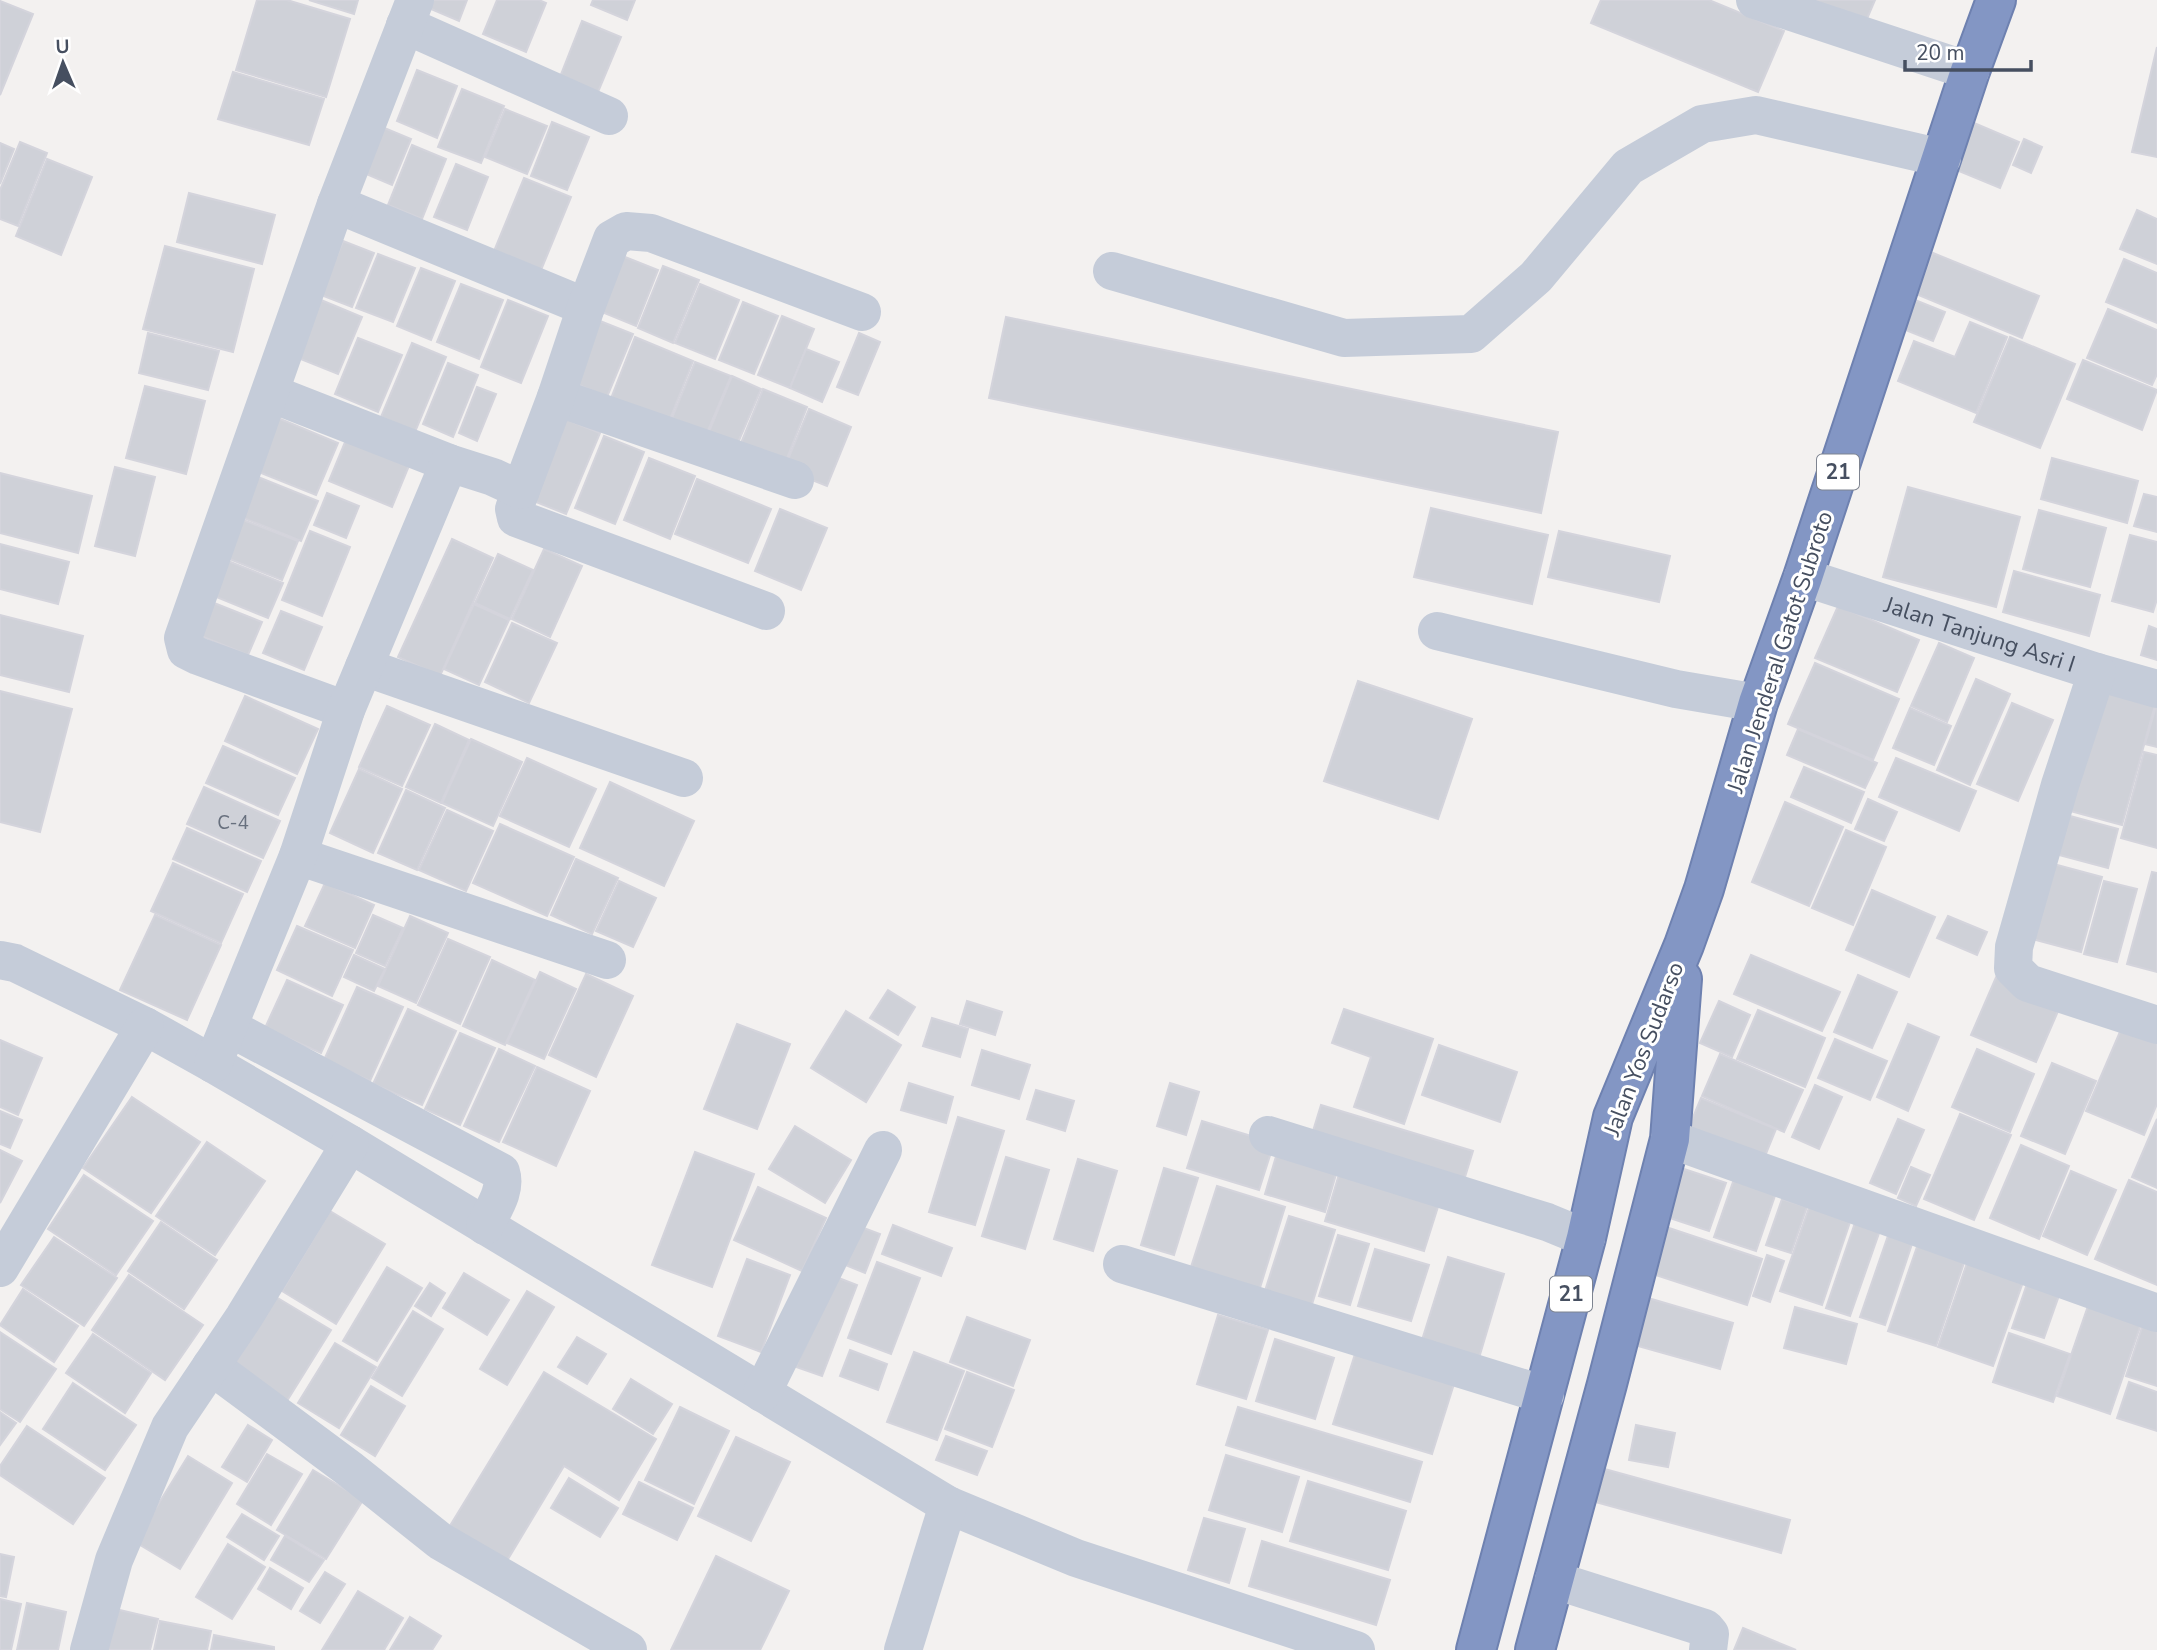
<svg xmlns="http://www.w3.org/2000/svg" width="2157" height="1650" viewBox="0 0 2157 1650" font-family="'Nunito Sans',sans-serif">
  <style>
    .building { fill: #cfd1d8; stroke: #d4d4dc; stroke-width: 2 }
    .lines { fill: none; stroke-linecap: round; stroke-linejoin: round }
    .highway-casing { stroke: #6e81b0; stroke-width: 42 }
    .minor { stroke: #c5ccd9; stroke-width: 38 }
    .highway { stroke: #8396c4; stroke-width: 38 }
    .labels { text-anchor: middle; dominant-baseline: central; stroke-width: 6; stroke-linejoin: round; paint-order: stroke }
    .number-label { font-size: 19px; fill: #68707e }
    .shield { fill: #fff; stroke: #7e8490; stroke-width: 2 }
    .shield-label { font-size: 21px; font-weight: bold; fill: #464f60 }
    .street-label { font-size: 23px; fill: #464f60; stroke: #fff }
  </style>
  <rect width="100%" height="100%" fill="#f3f1f0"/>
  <!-- building -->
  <g class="building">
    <polygon points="257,0 287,0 350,19 326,97 236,70"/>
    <polygon points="309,0 358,0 354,14"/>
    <polygon points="420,0 467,0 459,21 419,4"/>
    <polygon points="497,0 539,0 546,3 526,52 483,34"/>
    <polygon points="593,0 635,0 627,20 591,5"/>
    <polygon points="1601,0 1709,0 1784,31 1758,92 1591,23"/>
    <polygon points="1787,0 1875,0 1861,33"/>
    <polygon points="0,1 33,14 0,95"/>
    <polygon points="582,21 621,37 598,92 560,77"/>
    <polygon points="2157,47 2157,157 2132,152"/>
    <polygon points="417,70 457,86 437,138 397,121"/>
    <polygon points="233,72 324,99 309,145 218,119"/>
    <polygon points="462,89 504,106 481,163 438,147"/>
    <polygon points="505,109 547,126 527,174 485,157"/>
    <polygon points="370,122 411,139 392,185 352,168"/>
    <polygon points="552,122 589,137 567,190 531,176"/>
    <polygon points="1974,123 2019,142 2000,188 1954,169"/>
    <polygon points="2024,139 2042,147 2031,173 2013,165"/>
    <polygon points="20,142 47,153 18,226 0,219 0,190"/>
    <polygon points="0,143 14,149 0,184"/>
    <polygon points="412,145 446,159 422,219 388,205"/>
    <polygon points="47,159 92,177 61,255 16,236"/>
    <polygon points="456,164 488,177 467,230 434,217"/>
    <polygon points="524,178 571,197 539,275 492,256"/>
    <polygon points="189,193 275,215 262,264 177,242"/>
    <polygon points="2137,210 2157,219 2157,264 2120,249"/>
    <polygon points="343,241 374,253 352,307 321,295"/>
    <polygon points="165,246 254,269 233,352 143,329"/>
    <polygon points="1933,253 2039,296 2022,338 1916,294"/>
    <polygon points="378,254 415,268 393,322 356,308"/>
    <polygon points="620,255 658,270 636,326 597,310"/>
    <polygon points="2124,259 2157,273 2157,323 2106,302"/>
    <polygon points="663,266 699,280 673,343 638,328"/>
    <polygon points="421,268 455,281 431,340 397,326"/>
    <polygon points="461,284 503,300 479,359 437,342"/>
    <polygon points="700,284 739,300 715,359 675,343"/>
    <polygon points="1910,298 1945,312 1933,341 1898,327"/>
    <polygon points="321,300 362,317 338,374 298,358"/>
    <polygon points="508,300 548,316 521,383 481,367"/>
    <polygon points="743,302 778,316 754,374 719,360"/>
    <polygon points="2108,309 2157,330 2157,374 2152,385 2087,358"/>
    <polygon points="782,316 814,329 790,388 758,375"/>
    <polygon points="1006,317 1558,432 1541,513 989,398"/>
    <polygon points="600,321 633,334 607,397 574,383"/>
    <polygon points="1970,322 2007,337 1976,413 1898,381 1914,341 1955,357"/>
    <polygon points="148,333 219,351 208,390 139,373"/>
    <polygon points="859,333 880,342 858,395 837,387"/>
    <polygon points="635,337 693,361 668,424 610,401"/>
    <polygon points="2010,337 2075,364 2040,448 1974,422"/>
    <polygon points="358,338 402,355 378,412 335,394"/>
    <polygon points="412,343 446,357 415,432 381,417"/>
    <polygon points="806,349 839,362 822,402 790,388"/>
    <polygon points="2083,360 2157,390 2142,430 2067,399"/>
    <polygon points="695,362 731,376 707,433 672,418"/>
    <polygon points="448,363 478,375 453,437 423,424"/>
    <polygon points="732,376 761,389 737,445 708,434"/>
    <polygon points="145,386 205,401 186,474 126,458"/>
    <polygon points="477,387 496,394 477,441 459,433"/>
    <polygon points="763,389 807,407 782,471 737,453"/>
    <polygon points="809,409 851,427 827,486 784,469"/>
    <polygon points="278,418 338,443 316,495 256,471"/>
    <polygon points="565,419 600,433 566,514 531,500"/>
    <polygon points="350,430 413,456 392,507 329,481"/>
    <polygon points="604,436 644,452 615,524 575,508"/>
    <polygon points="649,458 695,476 670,539 624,520"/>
    <polygon points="2052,458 2138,481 2127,523 2041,499"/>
    <polygon points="115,467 155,477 135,556 95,546"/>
    <polygon points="0,473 92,496 78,553 0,533"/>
    <polygon points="258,477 318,501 301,541 241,517"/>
    <polygon points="697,479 771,509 748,563 675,534"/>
    <polygon points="1908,487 2020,517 1996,607 1883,577"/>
    <polygon points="327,493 359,506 346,538 314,525"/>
    <polygon points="2144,494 2157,497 2157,532 2134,526"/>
    <polygon points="1431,508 1548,535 1532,604 1414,577"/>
    <polygon points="780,509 827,528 801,590 755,571"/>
    <polygon points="2039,510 2106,528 2090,587 2023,569"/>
    <polygon points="238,518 298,541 282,580 222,556"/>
    <polygon points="310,531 350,547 322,616 282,600"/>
    <polygon points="1559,531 1670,556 1659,602 1548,577"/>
    <polygon points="2130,535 2157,542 2157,599 2153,612 2112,601"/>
    <polygon points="452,539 493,558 440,676 398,657"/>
    <polygon points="0,544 69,562 58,604 0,589"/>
    <polygon points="544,549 582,566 550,637 512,619"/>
    <polygon points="498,554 533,570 510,619 475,603"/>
    <polygon points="223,559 283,583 268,618 209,594"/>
    <polygon points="2014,571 2100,595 2089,636 2003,612"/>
    <polygon points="204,599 262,622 248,655 191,632"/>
    <polygon points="474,604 509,620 479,685 444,669"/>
    <polygon points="1838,606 1919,640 1897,692 1815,658"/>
    <polygon points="281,611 322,627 304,670 263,653"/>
    <polygon points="0,615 83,636 69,692 0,675"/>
    <polygon points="512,623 557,643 529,703 485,682"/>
    <polygon points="2149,626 2157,629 2157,660 2141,655"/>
    <polygon points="1939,643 1974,658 1947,722 1911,706"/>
    <polygon points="1815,663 1899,699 1873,760 1788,724"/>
    <polygon points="1976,679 2010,694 1970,785 1937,770"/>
    <polygon points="1358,681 1472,719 1438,819 1324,781"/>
    <polygon points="2096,689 2155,705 2122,825 2063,809"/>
    <polygon points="0,691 72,709 40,832 0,822"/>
    <polygon points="245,696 318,729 297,774 225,741"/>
    <polygon points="2012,703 2053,720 2018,801 1977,784"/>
    <polygon points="2157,703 2157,747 2145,744"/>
    <polygon points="387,706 430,725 402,786 359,767"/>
    <polygon points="1910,708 1951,726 1934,765 1893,748"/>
    <polygon points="435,724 469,740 441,803 406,787"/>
    <polygon points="1798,729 1877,763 1865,788 1787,755"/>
    <polygon points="471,739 522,762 493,826 442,803"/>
    <polygon points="223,746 295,778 278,815 206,783"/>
    <polygon points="2144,752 2157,755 2157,848 2121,838"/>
    <polygon points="527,758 596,789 569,847 500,816"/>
    <polygon points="1896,758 1976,791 1959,831 1879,797"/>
    <polygon points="1804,767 1864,792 1851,823 1791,797"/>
    <polygon points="359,769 402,789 373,853 330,833"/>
    <polygon points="610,782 694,821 664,886 580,848"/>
    <polygon points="204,787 280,821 263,858 187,824"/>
    <polygon points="406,790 445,808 417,870 378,853"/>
    <polygon points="1868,799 1897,812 1884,841 1855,829"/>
    <polygon points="1785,802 1843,827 1809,906 1752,882"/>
    <polygon points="447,810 493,831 466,891 419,870"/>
    <polygon points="2059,813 2118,829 2108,868 2048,852"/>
    <polygon points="500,824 574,857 547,916 473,883"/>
    <polygon points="187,828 261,861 247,892 173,859"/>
    <polygon points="1846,830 1886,847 1853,925 1812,908"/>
    <polygon points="576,859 618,878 592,934 551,915"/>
    <polygon points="2046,862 2102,877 2081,952 2025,937"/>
    <polygon points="173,863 243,894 221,943 151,911"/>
    <polygon points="2152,872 2157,873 2157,972 2127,964"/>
    <polygon points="619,881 656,898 633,947 596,931"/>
    <polygon points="2104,881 2137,889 2117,962 2084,954"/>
    <polygon points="325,883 374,905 355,948 305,926"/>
    <polygon points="1872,890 1935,917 1909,977 1846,950"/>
    <polygon points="155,915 221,945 187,1020 120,990"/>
    <polygon points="373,915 403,928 385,966 356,953"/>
    <polygon points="410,916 448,933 416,1003 378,986"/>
    <polygon points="1948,916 1987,932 1977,955 1937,938"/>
    <polygon points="297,926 353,950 332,996 277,970"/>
    <polygon points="448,939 490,957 460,1024 418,1005"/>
    <polygon points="354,955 385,969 374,991 344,977"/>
    <polygon points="1751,955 1840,992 1822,1031 1734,994"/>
    <polygon points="492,960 535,980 505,1045 463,1026"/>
    <polygon points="540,972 576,989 544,1059 507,1043"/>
    <polygon points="586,974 633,996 596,1077 549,1055"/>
    <polygon points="1858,975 1897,992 1872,1048 1834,1032"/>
    <polygon points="1997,975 2062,1002 2036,1062 1971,1035"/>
    <polygon points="287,980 343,1005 321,1053 265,1028"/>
    <polygon points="357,987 403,1007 370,1081 324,1060"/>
    <polygon points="888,990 915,1007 898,1035 870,1018"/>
    <polygon points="967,1001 1002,1012 995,1035 960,1024"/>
    <polygon points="1719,1001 1750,1015 1732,1057 1700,1043"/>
    <polygon points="408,1009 456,1031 422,1105 373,1084"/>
    <polygon points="1344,1009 1433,1039 1404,1124 1354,1107 1371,1057 1332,1043"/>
    <polygon points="1758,1010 1825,1038 1805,1087 1737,1059"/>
    <polygon points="846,1011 901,1045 866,1102 811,1068"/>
    <polygon points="932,1018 968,1029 960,1057 923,1046"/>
    <polygon points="737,1024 790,1044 757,1129 704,1109"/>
    <polygon points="1908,1024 1939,1037 1908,1111 1877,1097"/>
    <polygon points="2122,1027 2157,1042 2157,1104 2144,1135 2086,1111"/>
    <polygon points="460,1033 495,1048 460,1125 425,1109"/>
    <polygon points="1835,1039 1887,1061 1870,1100 1818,1078"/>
    <polygon points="0,1040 42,1058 18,1115 0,1107"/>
    <polygon points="1439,1045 1517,1072 1500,1122 1422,1095"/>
    <polygon points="499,1049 535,1066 499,1142 464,1126"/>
    <polygon points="1977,1049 2034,1074 2010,1132 1952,1107"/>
    <polygon points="982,1050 1030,1065 1019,1099 972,1085"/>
    <polygon points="1720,1054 1803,1090 1784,1132 1702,1096"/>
    <polygon points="2052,1063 2096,1081 2065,1154 2021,1136"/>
    <polygon points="537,1067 590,1091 556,1166 503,1142"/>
    <polygon points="909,1083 953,1097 946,1123 901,1110"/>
    <polygon points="1170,1083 1199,1092 1186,1135 1157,1126"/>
    <polygon points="1815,1085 1842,1097 1819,1149 1792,1137"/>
    <polygon points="1036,1090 1074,1101 1065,1131 1027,1119"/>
    <polygon points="132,1097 200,1142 151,1213 83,1168"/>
    <polygon points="1701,1098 1776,1129 1761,1166 1686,1134"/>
    <polygon points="1321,1105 1473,1151 1461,1190 1309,1144"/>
    <polygon points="0,1111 22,1120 10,1148 0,1144"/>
    <polygon points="1960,1114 2011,1135 1974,1220 1924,1199"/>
    <polygon points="958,1117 1004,1131 975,1225 929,1212"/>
    <polygon points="1898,1119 1924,1130 1896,1194 1870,1183"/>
    <polygon points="2157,1119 2157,1188 2132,1177"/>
    <polygon points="1202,1121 1274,1143 1259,1190 1187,1168"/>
    <polygon points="795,1126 851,1160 825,1203 769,1169"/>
    <polygon points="207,1142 265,1181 215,1255 156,1216"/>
    <polygon points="2021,1145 2069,1166 2039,1239 1990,1218"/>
    <polygon points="0,1150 22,1161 0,1203"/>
    <polygon points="695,1152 754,1174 712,1287 652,1265"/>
    <polygon points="1277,1153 1337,1171 1325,1212 1265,1194"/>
    <polygon points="1006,1157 1049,1170 1025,1249 982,1236"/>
    <polygon points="1078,1159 1117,1171 1093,1251 1054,1239"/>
    <polygon points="1343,1161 1443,1191 1424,1251 1325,1221"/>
    <polygon points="1911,1167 1930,1175 1916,1206 1898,1198"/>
    <polygon points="1164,1168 1198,1178 1174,1255 1141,1245"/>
    <polygon points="1684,1169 1726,1183 1709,1231 1667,1217"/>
    <polygon points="2071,1171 2116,1190 2087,1255 2043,1236"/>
    <polygon points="84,1175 153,1221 116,1275 48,1229"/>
    <polygon points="1734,1179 1776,1193 1756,1251 1714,1237"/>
    <polygon points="2129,1180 2157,1192 2157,1285 2095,1259"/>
    <polygon points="1217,1186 1285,1207 1259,1291 1190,1270"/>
    <polygon points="758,1187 826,1218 802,1271 734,1240"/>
    <polygon points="1782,1199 1807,1207 1791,1253 1766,1245"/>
    <polygon points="1811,1202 1852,1216 1822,1305 1780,1291"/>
    <polygon points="330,1211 385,1244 336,1324 282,1291"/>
    <polygon points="1859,1211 1884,1219 1850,1316 1826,1308"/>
    <polygon points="1289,1216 1335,1230 1309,1314 1262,1300"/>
    <polygon points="161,1222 217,1260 184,1309 128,1271"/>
    <polygon points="853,1224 880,1234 865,1273 838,1262"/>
    <polygon points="893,1225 952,1248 941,1276 882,1254"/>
    <polygon points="1663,1226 1762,1259 1747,1305 1647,1272"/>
    <polygon points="1891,1227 1915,1235 1885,1325 1860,1317"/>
    <polygon points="1338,1235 1369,1244 1350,1305 1319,1296"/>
    <polygon points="54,1237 117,1278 84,1326 21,1285"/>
    <polygon points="1919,1241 1966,1257 1936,1346 1888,1331"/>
    <polygon points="1375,1249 1429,1265 1411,1321 1358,1306"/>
    <polygon points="1767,1255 1784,1261 1770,1302 1753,1296"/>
    <polygon points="1448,1257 1504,1274 1479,1358 1422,1340"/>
    <polygon points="747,1259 790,1275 761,1352 718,1336"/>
    <polygon points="877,1262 920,1278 891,1354 848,1338"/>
    <polygon points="1967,1263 2023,1282 1993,1366 1938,1347"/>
    <polygon points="387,1267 422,1288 377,1361 343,1341"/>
    <polygon points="2031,1272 2063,1284 2044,1338 2012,1328"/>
    <polygon points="464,1273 509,1300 487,1335 443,1308"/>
    <polygon points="129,1275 203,1325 165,1380 92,1330"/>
    <polygon points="831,1275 857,1285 822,1376 796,1367"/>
    <polygon points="430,1283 445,1293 431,1316 415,1306"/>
    <polygon points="23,1289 78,1326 54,1362 0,1325"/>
    <polygon points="527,1291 554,1307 507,1385 480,1369"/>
    <polygon points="271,1294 331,1330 287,1401 228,1365"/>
    <polygon points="1638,1295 1733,1323 1720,1369 1624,1342"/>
    <polygon points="2088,1306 2141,1324 2110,1414 2057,1396"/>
    <polygon points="1795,1307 1857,1324 1846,1364 1784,1348"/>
    <polygon points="413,1311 443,1329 402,1396 372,1378"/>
    <polygon points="1218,1315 1268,1330 1246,1399 1197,1384"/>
    <polygon points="967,1317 1030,1340 1013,1386 950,1362"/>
    <polygon points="2145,1318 2157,1322 2157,1386 2126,1376"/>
    <polygon points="0,1332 56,1369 20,1422 0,1409"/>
    <polygon points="2009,1333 2070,1354 2053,1402 1993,1382"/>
    <polygon points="93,1334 151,1373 125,1413 66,1373"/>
    <polygon points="577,1337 606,1354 587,1384 558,1367"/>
    <polygon points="1275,1339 1334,1358 1315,1419 1256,1401"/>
    <polygon points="335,1343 376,1367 339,1428 298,1403"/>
    <polygon points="850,1350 887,1364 878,1390 840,1376"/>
    <polygon points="914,1352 964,1371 937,1440 887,1422"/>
    <polygon points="1355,1354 1454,1384 1432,1454 1333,1424"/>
    <polygon points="544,1372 656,1439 619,1500 564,1466 505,1564 448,1529"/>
    <polygon points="967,1372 1014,1390 992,1447 945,1429"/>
    <polygon points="631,1379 672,1404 653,1434 613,1409"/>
    <polygon points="2129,1382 2157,1392 2157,1431 2117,1418"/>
    <polygon points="73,1383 136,1425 105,1470 43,1429"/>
    <polygon points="371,1386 405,1406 375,1456 341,1435"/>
    <polygon points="680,1407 729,1431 694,1504 645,1480"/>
    <polygon points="1238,1407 1422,1462 1410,1502 1226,1445"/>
    <polygon points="0,1412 16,1423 0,1445"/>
    <polygon points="248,1425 272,1440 247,1482 222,1467"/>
    <polygon points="1636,1425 1675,1433 1668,1467 1629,1460"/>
    <polygon points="27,1426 105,1478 73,1524 0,1475 0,1466"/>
    <polygon points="946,1436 987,1451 977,1475 936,1460"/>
    <polygon points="736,1437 790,1462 751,1541 698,1516"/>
    <polygon points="267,1454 302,1474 271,1525 237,1504"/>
    <polygon points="1226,1455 1299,1477 1282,1532 1209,1510"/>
    <polygon points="188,1456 232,1483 180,1569 135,1542"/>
    <polygon points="1601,1468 1790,1520 1781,1553 1592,1501"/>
    <polygon points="313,1470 363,1500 326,1559 277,1530"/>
    <polygon points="569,1478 618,1508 600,1537 551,1508"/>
    <polygon points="1308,1481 1406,1511 1388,1570 1290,1541"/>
    <polygon points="639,1482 693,1508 677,1540 623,1514"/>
    <polygon points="242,1514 279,1536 264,1560 227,1537"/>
    <polygon points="1204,1518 1245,1529 1229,1583 1188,1570"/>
    <polygon points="285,1536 324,1560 309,1582 271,1560"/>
    <polygon points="1262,1541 1390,1580 1376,1625 1249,1586"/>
    <polygon points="228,1544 265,1567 232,1619 196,1597"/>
    <polygon points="0,1554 14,1557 6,1597 0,1596"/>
    <polygon points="716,1556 789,1591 760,1650 671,1650"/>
    <polygon points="270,1568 303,1588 291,1609 258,1589"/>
    <polygon points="325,1572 345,1584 320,1623 300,1611"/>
    <polygon points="358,1591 403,1618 384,1650 322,1650"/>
    <polygon points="0,1599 21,1604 11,1650 0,1650"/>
    <polygon points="27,1603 66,1612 58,1650 17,1650"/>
    <polygon points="107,1607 158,1619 150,1650 97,1650"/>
    <polygon points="410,1617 441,1636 432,1650 390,1650"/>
    <polygon points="160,1621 211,1631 207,1650 154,1650"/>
    <polygon points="1743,1628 1796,1650 1734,1650"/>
    <polygon points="214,1635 274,1647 274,1650 211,1650"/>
  </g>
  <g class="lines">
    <!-- highway casing -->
    <g class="highway-casing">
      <g id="highway">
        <polyline points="1476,1650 1586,1238 1613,1117 1684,945 1704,889 1758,703 1803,577 1970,71 1996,0"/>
        <polyline points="1535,1650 1607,1384 1670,1139 1682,979"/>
      </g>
    </g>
    <!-- minor -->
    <g class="minor">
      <polyline points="1755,0 1970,71"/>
      <polyline points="405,25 609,116"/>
      <polyline points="336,204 586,307"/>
      <polyline points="1112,271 1344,338 1471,334 1536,277 1628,167 1702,124 1756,115 1942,158"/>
      <polyline points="270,393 449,463"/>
      <polyline points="556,397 795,480"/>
      <polyline points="521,490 514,509 516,518 766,611"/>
      <path id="s1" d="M1803,577L2097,672L2157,689"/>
      <polyline points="1437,631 1676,689 1758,703"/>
      <polyline points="364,667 684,778"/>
      <polyline points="2097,672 2060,785 2014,947 2013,968 2028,983 2157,1025"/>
      <polyline points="346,710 198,656 186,650 183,638 336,204 415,0"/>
      <polyline points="298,856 607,960"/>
      <polyline points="0,960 15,963 145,1026 213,1064 350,1144 948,1505 1076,1558 1356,1650"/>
      <path d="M228,1027L501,1172C507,1191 493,1209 485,1226"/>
      <polyline points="213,1064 298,856 346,710 449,463 493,477 521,490 556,397 586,307 612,239 626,231 651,233 862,312"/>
      <polyline points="1268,1135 1547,1222 1586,1238"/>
      <polyline points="1670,1139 2157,1313"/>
      <polyline points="1122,1264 1545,1395"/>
      <polyline points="0,1268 145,1026"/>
      <polyline points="211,1366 351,1470 440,1541 628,1650"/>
      <polyline points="762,1393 883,1150"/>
      <polyline points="1554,1580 1705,1628 1710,1634 1708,1650"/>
      <polyline points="89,1650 114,1560 170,1427 244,1317 350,1144"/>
      <polyline points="903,1650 948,1505"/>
    </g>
    <!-- highway -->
    <use href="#highway" class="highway"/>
  </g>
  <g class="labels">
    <!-- number labels -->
    <g class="number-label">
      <text x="233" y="823">C-4</text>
    </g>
    <!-- shield labels -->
    <g class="shield">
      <rect x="1817" y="454.5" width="42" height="35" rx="5"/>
      <rect x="1550" y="1276.5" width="42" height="35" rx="5"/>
    </g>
    <g class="shield-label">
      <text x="1838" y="472">21</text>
      <text x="1571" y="1294">21</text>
    </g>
    <!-- street labels -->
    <g class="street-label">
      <text stroke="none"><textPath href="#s1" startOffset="186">Jalan Tanjung Asri I</textPath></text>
      <text transform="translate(1780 652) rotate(-72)">Jalan Jenderal Gatot Subroto</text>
      <text transform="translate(1644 1049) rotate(-69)">Jalan Yos Sudarso</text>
    </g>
  </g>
  <!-- north arrow -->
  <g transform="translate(63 63) rotate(358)" stroke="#ffffff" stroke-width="5" paint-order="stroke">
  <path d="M0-5L12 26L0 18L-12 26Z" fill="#464f60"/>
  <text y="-10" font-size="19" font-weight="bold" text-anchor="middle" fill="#464f60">U</text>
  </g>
  <!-- scale -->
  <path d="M1905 60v10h126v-10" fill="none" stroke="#464f60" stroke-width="3.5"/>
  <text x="1916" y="60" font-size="21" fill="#464f60" stroke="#ffffff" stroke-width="5" paint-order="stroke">20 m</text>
</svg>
